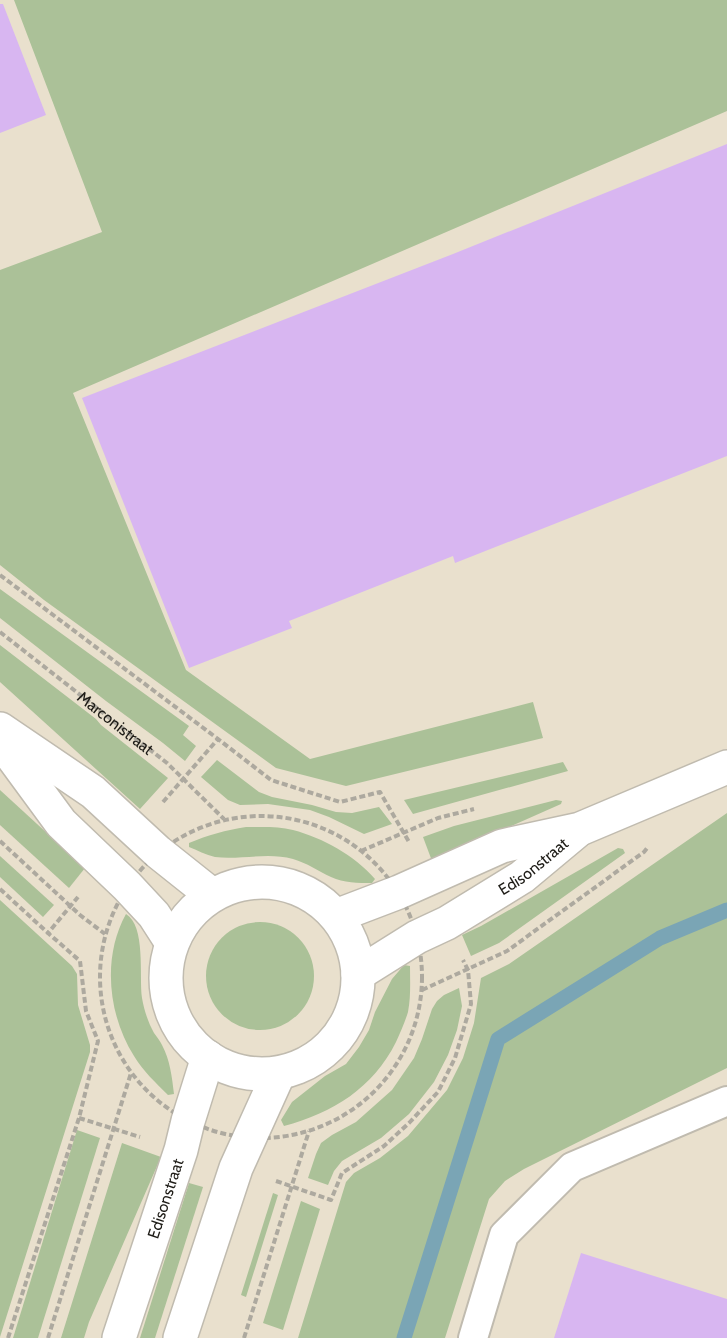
<svg xmlns="http://www.w3.org/2000/svg" width="727" height="1338" viewBox="0 0 727 1338" font-family="Cabin,sans-serif">
  <style>
    .built { fill: #e9e0cd }
    .green { fill: #abc198 }
    .lines { fill: none; stroke-linecap: round; stroke-linejoin: round }
    .stream { stroke: #7aa5b5; stroke-width: 15 }
    .building { fill: #d8b6f1 }
    .lane-casing { stroke: #c0bbaf; stroke-width: 32 }
    .secondary-casing { stroke: #c0bbaf; stroke-width: 36 }
    .path { stroke: #ada99f; stroke-width: 4; stroke-dasharray: 6 3; stroke-linecap: butt }
    .lane { stroke: #fff; stroke-width: 28 }
    .secondary { stroke: #fff; stroke-width: 33 }
    .labels { text-anchor: middle; dominant-baseline: central; stroke-width: 5; stroke-linejoin: round; paint-order: stroke }
    .street-label { font-size: 16px; fill: #1e1c17; stroke: #f1ecdf }
  </style>
  <rect width="100%" height="100%" fill="#f1ecdf"/>
  <!-- built -->
  <rect class="built" x="0" y="0" width="727" height="1338"/>
  <!-- green -->
  <g class="green">
    <polygon points="14,0 727,0 727,111 73,393 186,670 310,759 533,702 543,738 346,786 276,768 44,600 0,565 0,270 102,232"/>
    <polygon points="0,589 189,726 183,735 196,746 185,761 163,743 106,701 0,618"/>
    <polygon points="0,645 96,719 101,725 168,778 140,809 0,682"/>
    <polygon points="217,760 259,792 272,797 312,805 336,812 352,813 379,807 392,824 364,834 329,817 310,810 268,804 240,805 228,800 201,777"/>
    <polygon points="563,762 568,771 413,814 404,800"/>
    <polygon points="0,790 85,868 69,888 0,825"/>
    <polygon points="556,800 562,801 561,804 432,861 423,837 454,826"/>
    <polygon points="727,813 727,1068 524,1169 505,1181 489,1199 445,1338 298,1338 346,1182 354,1173 380,1158 408,1136 447,1090 463,1058 474,1023 481,978 509,964"/>
    <path d="M246,827C262,827 278,826 293,830C323,838 354,855 375,879L372,883C358,883 344,883 331,877C318,871 307,863 293,859C268,852 241,860 215,857C206,855 197,850 189,847V843C208,835 226,830 246,827Z"/>
    <polygon points="618,848 623,849 625,853 499,943 471,956 462,935 481,926"/>
    <polygon points="0,856 54,905 43,917 0,877"/>
    <polygon points="0,900 72,966 77,974 78,1005 90,1045 90,1052 0,1337"/>
    <path d="M126,914C146,926 139,976 142,998C144,1010 148,1022 154,1033C157,1037 160,1041 162,1045C170,1060 172,1077 174,1094L168,1095C156,1083 143,1071 134,1056C108,1015 102,957 126,914Z"/>
    <circle cx="260" cy="976" r="54"/>
    <path d="M404,965L410,966C410,981 411,997 408,1012C405,1022 400,1033 396,1042C373,1088 333,1113 284,1126L281,1120L292,1102L325,1076L346,1064L359,1047L369,1030L375,1012L392,979Z"/>
    <polygon points="459,988 462,1006 457,1030 448,1055 434,1082 409,1114 381,1138 342,1161 334,1171 328,1185 308,1178 316,1154 321,1143 332,1135 356,1122 392,1090 414,1058 422,1039 432,1009 437,1001 444,995"/>
    <polygon points="77,1130 100,1138 38,1338 13,1338"/>
    <polygon points="122,1143 161,1157 89,1322 84,1338 61,1338"/>
    <polygon points="189,1183 203,1187 155,1338 140,1338"/>
    <polygon points="273,1193 278,1195 246,1297 241,1295"/>
    <polygon points="301,1201 320,1209 283,1330 263,1323"/>
  </g>
  <g class="lines">
    <!-- stream -->
    <polyline class="stream" points="404,1338 498,1039 660,938 727,910"/>
  </g>
  <!-- building -->
  <g class="building">
    <polygon points="0,4 3,4 46,115 0,133"/>
    <polygon points="727,144 727,456 455,563 453,556 289,621 292,628 189,668 82,398 453,254"/>
    <polygon points="581,1253 727,1299 727,1338 554,1338"/>
  </g>
  <g class="lines">
    <!-- lane casing -->
    <g class="lane-casing">
      <polyline id="lane" points="473,1338 504,1235 572,1167 727,1101"/>
    </g>
    <!-- secondary casing -->
    <g class="secondary-casing">
      <g id="secondary">
        <polyline points="0,729 93,792 158,852 212,895"/>
        <polyline points="0,740 61,823 127,886 154,915 172,943"/>
        <circle cx="262" cy="978" r="96"/>
        <polyline points="336,916 399,892 502,846 580,829 727,767"/>
        <path id="s2" d="M358,974L417,937L447,923L522,877L576,832"/>
        <path id="s3" d="M119,1338L181,1150L188,1121L208,1057"/>
        <polyline points="180,1338 236,1168 279,1073"/>
      </g>
    </g>
    <!-- path -->
    <g class="path">
      <polyline points="0,575 218,739"/>
      <path id="s1" d="M0,632L167,763L224,819"/>
      <polyline points="163,802 218,739 271,780 340,802 380,792 409,842"/>
      <circle cx="261" cy="977" r="161"/>
      <polyline points="0,841 80,915 105,934"/>
      <polyline points="361,851 438,818 474,809"/>
      <polyline points="0,889 48,933"/>
      <polyline points="422,990 507,951 644,852 648,847"/>
      <polyline points="79,1118 140,1137"/>
      <polyline points="276,1181 331,1200 342,1173 384,1146 409,1123 438,1092 455,1058 471,1004 468,970 463,960"/>
      <polyline points="8,1338 79,1118 98,1041 86,1011 80,961 48,933 78,897"/>
      <polyline points="48,1338 131,1073"/>
      <polyline points="244,1338 309,1131"/>
    </g>
    <!-- lane -->
    <use href="#lane" class="lane"/>
    <!-- secondary -->
    <use href="#secondary" class="secondary"/>
  </g>
  <g class="labels">
    <!-- street labels -->
    <g class="street-label">
      <text stroke="none"><textPath href="#s1" startOffset="147">Marconistraat</textPath></text>
      <text stroke="none"><textPath href="#s2" startOffset="206">Edisonstraat</textPath></text>
      <text stroke="none"><textPath href="#s3" startOffset="147">Edisonstraat</textPath></text>
    </g>
  </g>
</svg>
